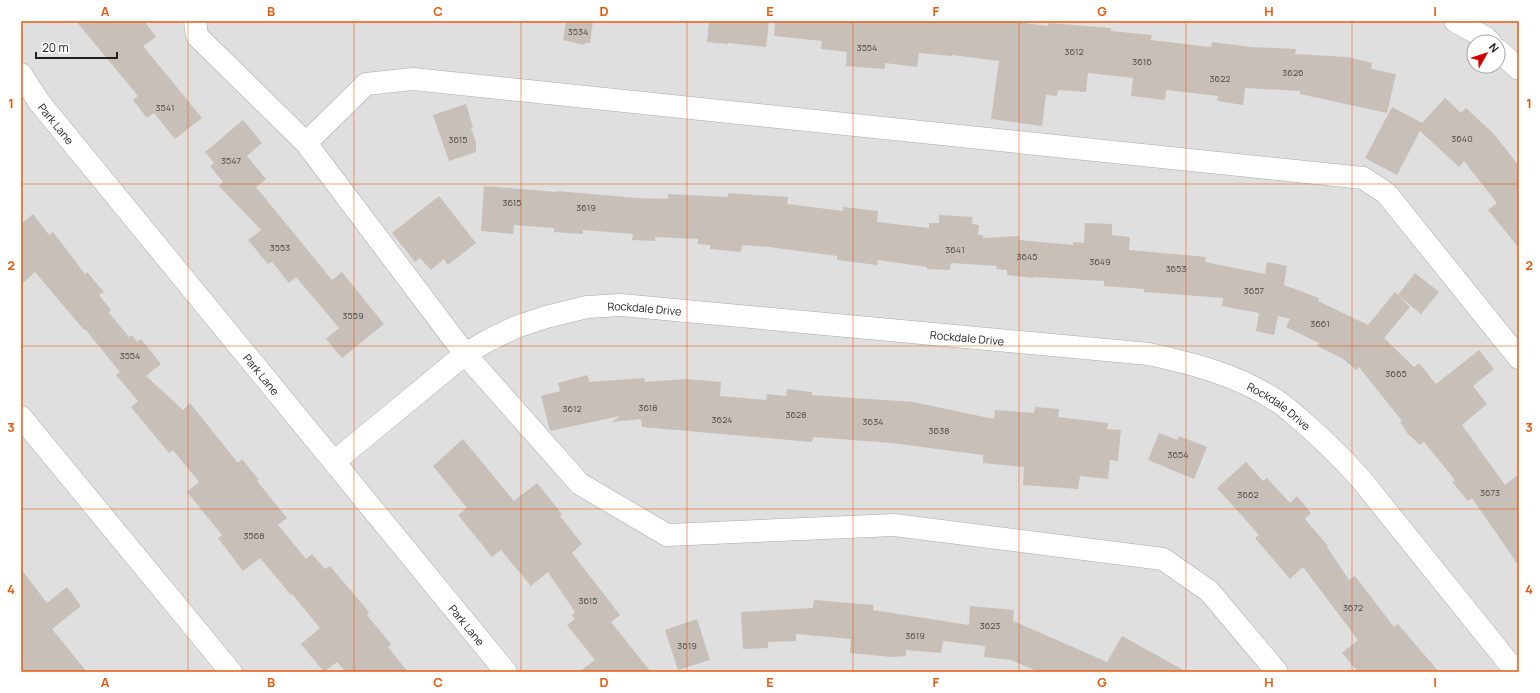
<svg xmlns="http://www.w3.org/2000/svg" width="1540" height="693" viewBox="0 0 1540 693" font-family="Manrope,sans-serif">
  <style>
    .residential { fill: #e0dfdf; fill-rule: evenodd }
    .building { fill: #c7bfb8 }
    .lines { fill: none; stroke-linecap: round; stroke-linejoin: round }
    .minor-casing { stroke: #a9a9a9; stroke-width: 23 }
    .minor { stroke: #fff; stroke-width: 22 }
    .grid { fill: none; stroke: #e8590c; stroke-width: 1; stroke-opacity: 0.55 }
    .labels { text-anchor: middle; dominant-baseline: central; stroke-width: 3; stroke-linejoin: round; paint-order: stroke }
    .number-label { font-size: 9px; fill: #4b4948 }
    .street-label { font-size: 11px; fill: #222; stroke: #fff }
    .neatline { fill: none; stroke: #e8590c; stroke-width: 1.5 }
    .grid-label { font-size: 13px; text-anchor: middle; font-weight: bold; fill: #e8590c }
  </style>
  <rect width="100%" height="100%" fill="#f2efe9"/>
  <!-- residential -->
  <path class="residential" d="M21,21H1519V672H21ZM1474,42H1498V66H1474Z"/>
  <!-- building -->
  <g class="building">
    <polygon points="76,21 144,21 156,37 143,46 202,118 175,139 154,113 147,118 133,100 138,96"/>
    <polygon points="566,21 593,21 590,43 585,43 584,45 563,40"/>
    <polygon points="709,21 769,21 766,47 728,43 728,44 707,42"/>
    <polygon points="775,21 1008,21 1048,26 1049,23 1111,28 1111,31 1152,35 1151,40 1211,47 1212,42 1251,47 1296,49 1295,54 1347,57 1372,63 1371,69 1396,74 1387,113 1300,94 1300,91 1245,88 1243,105 1217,101 1218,96 1166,90 1165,100 1131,96 1133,78 1088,73 1086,92 1058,90 1057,96 1046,95 1042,126 991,119 999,61 952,55 952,56 919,53 917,67 885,63 885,69 846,66 847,52 821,49 822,41 774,36"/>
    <polygon points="1445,98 1461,113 1466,108 1494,134 1519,166 1519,248 1488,210 1497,203 1464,161 1459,167 1420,131 1397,175 1365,158 1392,107 1422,123"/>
    <polygon points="466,104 473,127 471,128 476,143 476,152 449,161 433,115"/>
    <polygon points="243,120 262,143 247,156 266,179 256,187 332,280 342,272 384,324 342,358 326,339 339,328 296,277 289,283 272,262 268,264 248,240 261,230 219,186 223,182 210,166 214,163 205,152"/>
    <polygon points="484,186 557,192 557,191 637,198 668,199 668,194 728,197 728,193 788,197 787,204 843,211 843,207 878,211 877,222 929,228 929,223 939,223 939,215 973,217 972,224 979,225 978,235 983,235 983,238 1019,236 1019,240 1073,245 1073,242 1084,243 1085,223 1112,224 1112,235 1130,237 1129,250 1206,257 1205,262 1265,274 1267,262 1287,266 1284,285 1319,298 1318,301 1368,325 1395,292 1410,307 1384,338 1414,367 1419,363 1436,384 1479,350 1494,369 1473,386 1487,404 1462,425 1505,485 1519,474 1519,566 1472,498 1468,501 1452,482 1455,480 1424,442 1420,445 1408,434 1400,422 1402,421 1359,367 1356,370 1342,358 1317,346 1319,343 1286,327 1290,319 1278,316 1274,335 1256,331 1259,313 1222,306 1223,298 1144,292 1144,289 1104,286 1104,281 1034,277 1034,278 1007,275 1007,270 996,269 997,266 951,263 950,270 927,269 927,267 878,260 877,265 837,260 837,256 769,247 742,245 741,252 710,249 710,245 698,244 698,239 655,237 655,241 632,240 633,234 583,230 583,234 554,232 554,228 514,225 513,234 481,231"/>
    <polygon points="439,196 476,243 448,265 444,259 431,270 420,258 415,262 392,233"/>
    <polygon points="33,214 49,235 53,232 85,274 87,272 104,292 99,295 111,310 109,313 129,337 132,335 137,342 141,339 161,364 146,376 183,410 190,403 238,463 242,459 259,480 257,481 287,518 278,525 306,559 312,554 325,569 330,566 369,612 367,615 391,644 388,647 408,672 346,672 337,662 324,672 301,644 320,628 292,594 291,595 260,558 243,571 218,538 222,535 187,492 199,482 173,450 169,453 131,407 138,401 116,375 120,372 85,329 84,330 35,272 21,285 21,224"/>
    <polygon points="1415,273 1439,292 1421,314 1398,295"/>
    <polygon points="588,375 589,382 644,378 645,382 687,379 721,382 720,396 766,400 767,394 786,396 787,389 812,392 812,395 913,402 994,419 995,410 1034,413 1035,407 1059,409 1058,417 1108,423 1107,429 1121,430 1118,461 1110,460 1108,479 1080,476 1078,489 1023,485 1024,467 983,463 983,455 892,443 813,437 812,442 642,427 641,419 612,422 620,416 550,431 541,396 560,391 558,383"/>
    <polygon points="1159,433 1177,440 1179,436 1207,447 1194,479 1148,460"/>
    <polygon points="463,439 514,501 537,483 562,514 560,516 582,544 572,553 620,615 611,622 651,672 579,672 595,660 567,625 575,619 572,615 575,612 548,572 531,586 501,550 492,557 458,515 467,508 433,466"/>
    <polygon points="1246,462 1263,481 1267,478 1290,503 1297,496 1311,513 1305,519 1328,546 1327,547 1349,580 1355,576 1394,627 1398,624 1439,672 1358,672 1342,653 1358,640 1303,567 1290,579 1255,538 1259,535 1217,488"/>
    <polygon points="21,569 47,603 67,587 81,606 52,629 87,672 21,672"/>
    <polygon points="814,600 874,605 873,610 969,625 970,606 1014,610 1013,621 1107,662 1122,636 1187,672 1039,672 1011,660 984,657 985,646 943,641 941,653 906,650 906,656 892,657 850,653 851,639 796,634 796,641 768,642 768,648 743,649 741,612 813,608"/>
    <polygon points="697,619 710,660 678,670 665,630"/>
  </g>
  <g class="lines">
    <!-- minor casing -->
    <g class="minor-casing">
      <g id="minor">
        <polyline points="195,21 197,36 306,143"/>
        <polyline points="1455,21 1486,38 1490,42"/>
        <polyline points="1498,50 1519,69"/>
        <path id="s1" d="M21,74L39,102L506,672"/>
        <polyline points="21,417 231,672"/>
        <path id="s2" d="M334,462L465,354L489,340L516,327L546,317L587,307L621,305L1149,354C1194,364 1238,375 1277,401C1284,405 1290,411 1296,416C1320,436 1339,455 1360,478L1516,672"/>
        <polyline points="1277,672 1209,591 1163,559 894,525 667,535 580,484 465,354 306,143 366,84 413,79 1363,178 1386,193 1519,358"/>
      </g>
    </g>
    <!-- minor -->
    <use href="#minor" class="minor"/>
  </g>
  <!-- grid -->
  <path class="grid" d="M188,21V672M354,21V672M521,21V672M687,21V672M853,21V672M1019,21V672M1186,21V672M1352,21V672M21,184H1519M21,346H1519M21,509H1519"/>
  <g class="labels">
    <!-- number labels -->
    <g class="number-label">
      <text x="578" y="31">3534</text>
      <text x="867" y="47">3554</text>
      <text x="1074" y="51">3612</text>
      <text x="1142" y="61">3616</text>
      <text x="1293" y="72">3626</text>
      <text x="1220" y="78">3622</text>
      <text x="165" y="107">3541</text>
      <text x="1462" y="138">3640</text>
      <text x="458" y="139">3615</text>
      <text x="231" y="160">3547</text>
      <text x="512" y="202">3615</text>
      <text x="586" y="207">3619</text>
      <text x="280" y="247">3553</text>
      <text x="955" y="249">3641</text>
      <text x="1027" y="256">3645</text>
      <text x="1100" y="261">3649</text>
      <text x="1176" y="268">3653</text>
      <text x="1254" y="290">3657</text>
      <text x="353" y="315">3559</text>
      <text x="1320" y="323">3661</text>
      <text x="130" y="355">3554</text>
      <text x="1396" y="373">3665</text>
      <text x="648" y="407">3618</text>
      <text x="572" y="408">3612</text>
      <text x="796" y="414">3628</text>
      <text x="722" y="419">3624</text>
      <text x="873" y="421">3634</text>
      <text x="939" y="430">3638</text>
      <text x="1178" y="454">3654</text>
      <text x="1490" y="492">3673</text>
      <text x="1248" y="494">3662</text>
      <text x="254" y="535">3568</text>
      <text x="588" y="600">3615</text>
      <text x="1353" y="607">3672</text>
      <text x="990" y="625">3623</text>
      <text x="915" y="635">3619</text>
      <text x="687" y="645">3619</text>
    </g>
    <!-- street labels -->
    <g class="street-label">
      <text stroke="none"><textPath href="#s1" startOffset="61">Park Lane</textPath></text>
      <text stroke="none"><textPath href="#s2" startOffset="359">Rockdale Drive</textPath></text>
      <text stroke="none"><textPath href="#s2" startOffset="683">Rockdale Drive</textPath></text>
      <text stroke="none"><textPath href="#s1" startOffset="385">Park Lane</textPath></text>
      <text stroke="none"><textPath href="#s2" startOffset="1007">Rockdale Drive</textPath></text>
      <text stroke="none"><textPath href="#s1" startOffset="709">Park Lane</textPath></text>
    </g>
  </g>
  <!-- border -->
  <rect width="1540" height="693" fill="none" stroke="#ffffff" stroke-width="44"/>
  <!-- north arrow -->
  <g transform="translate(1486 54) rotate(51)"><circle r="19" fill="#ffffff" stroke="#a7a7a7"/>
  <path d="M0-3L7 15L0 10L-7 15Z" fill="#d40000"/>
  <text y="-6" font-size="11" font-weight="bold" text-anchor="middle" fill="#222222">N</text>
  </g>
  <!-- scale -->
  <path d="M36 52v6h81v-6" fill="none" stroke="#222222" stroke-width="2"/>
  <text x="42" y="52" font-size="12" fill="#222222" stroke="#ffffff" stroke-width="3" paint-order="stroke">20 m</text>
  <rect x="22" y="22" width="1496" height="649" class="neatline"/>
  <g class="grid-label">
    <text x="105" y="16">A</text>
    <text x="271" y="16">B</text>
    <text x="438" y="16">C</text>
    <text x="604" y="16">D</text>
    <text x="770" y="16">E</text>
    <text x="936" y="16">F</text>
    <text x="1102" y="16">G</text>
    <text x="1269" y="16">H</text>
    <text x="1435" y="16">I</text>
    <text x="11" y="108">1</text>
    <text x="1529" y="108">1</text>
    <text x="11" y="270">2</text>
    <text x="1529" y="270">2</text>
    <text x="11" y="432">3</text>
    <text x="1529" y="432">3</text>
    <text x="11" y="594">4</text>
    <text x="1529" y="594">4</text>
    <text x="105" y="687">A</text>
    <text x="271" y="687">B</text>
    <text x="438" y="687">C</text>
    <text x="604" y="687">D</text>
    <text x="770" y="687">E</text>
    <text x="936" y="687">F</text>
    <text x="1102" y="687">G</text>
    <text x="1269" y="687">H</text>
    <text x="1435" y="687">I</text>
  </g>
</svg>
